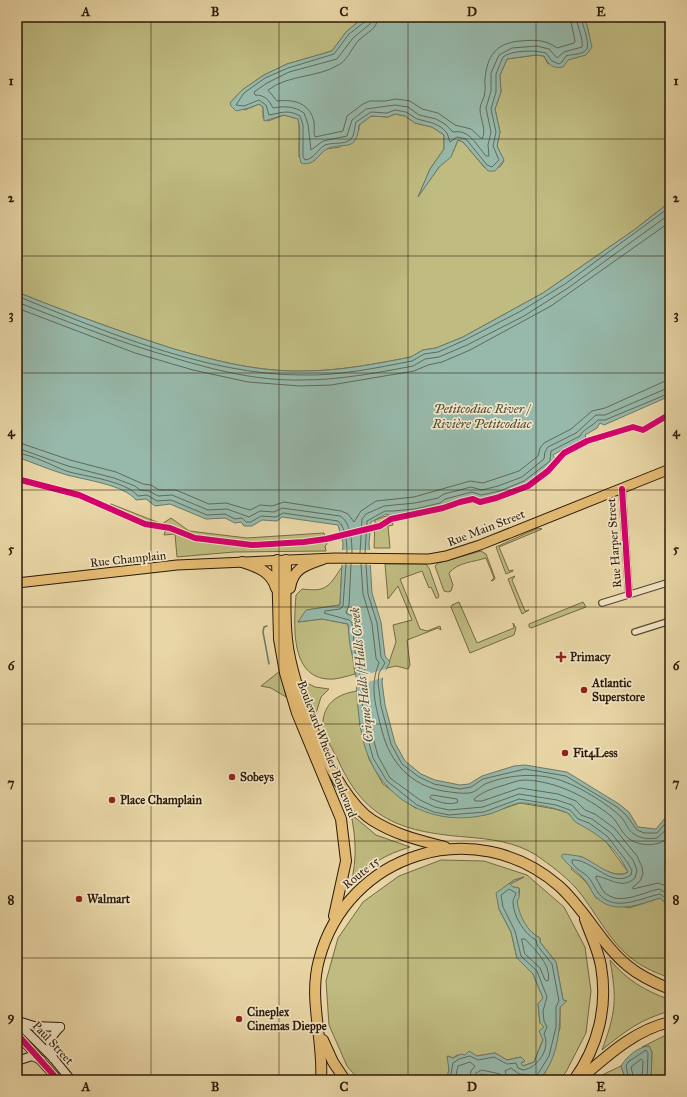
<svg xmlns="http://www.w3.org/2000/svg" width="687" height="1097" viewBox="0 0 687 1097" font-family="'IM FELL Great Primer',serif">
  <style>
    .green { fill: #bfbb81; stroke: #756a44 }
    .water { fill: #97b9ab; stroke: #6c7969 }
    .pier { fill: #e9d6a6 }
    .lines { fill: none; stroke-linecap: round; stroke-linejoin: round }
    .shore { stroke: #616a58; stroke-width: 1 }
    .stream { stroke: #6c7969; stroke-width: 1.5 }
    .street-casing { stroke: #5a492e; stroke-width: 8 }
    .secondary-casing { stroke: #2b1a06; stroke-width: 10 }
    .primary-casing { stroke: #2b1a06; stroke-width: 11 }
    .highway-casing { stroke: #2b1a06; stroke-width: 12 }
    .street { stroke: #f1e4c5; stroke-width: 5.5 }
    .secondary { stroke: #f1e4c5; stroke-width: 8 }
    .primary { stroke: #e4bb73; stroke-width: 9 }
    .highway { stroke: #e4bb73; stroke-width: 10 }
    .cycleway-casing { stroke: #f1e4c5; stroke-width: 8 }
    .cycleway { stroke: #d6006c; stroke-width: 6 }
    .grid { fill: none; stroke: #2b1a06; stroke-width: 1; stroke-opacity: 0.55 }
    .poi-dot { fill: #8f2418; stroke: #f1e4c5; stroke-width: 1.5 }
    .labels { text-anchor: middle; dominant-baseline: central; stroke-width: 3.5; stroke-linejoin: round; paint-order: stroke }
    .street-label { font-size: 12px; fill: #2b1a06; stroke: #f1e4c5 }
    .poi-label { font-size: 12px; font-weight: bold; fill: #2b1a06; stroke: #f1e4c5; text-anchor: start }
    .water-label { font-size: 13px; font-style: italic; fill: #4b4a38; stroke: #f1e4c5 }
    .neatline { fill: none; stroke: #2b1a06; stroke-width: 1.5 }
    .grid-label { font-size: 13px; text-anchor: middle; font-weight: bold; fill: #2b1a06 }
  </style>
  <rect width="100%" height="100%" fill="#e9d6a6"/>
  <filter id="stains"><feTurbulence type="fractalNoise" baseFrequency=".005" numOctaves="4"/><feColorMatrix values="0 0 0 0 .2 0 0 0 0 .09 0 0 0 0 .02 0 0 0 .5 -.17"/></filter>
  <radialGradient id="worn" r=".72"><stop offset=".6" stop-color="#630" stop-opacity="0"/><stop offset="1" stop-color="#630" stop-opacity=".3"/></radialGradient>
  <!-- green -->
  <g class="green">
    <path d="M17,17H364L346,32L332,51L287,64L264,75L242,90L230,103L245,110L259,104L263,107V118L268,121L284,115L298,119L299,126V157L314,161L326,149L340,147L359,130V125L371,116L388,117L395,114L405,116L415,123L432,127L444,135V149L430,169L419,195L439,167L453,152L458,140L463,142L485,168L500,167L504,161L497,146L500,132L495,109L501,92L500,75L507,59L536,55L544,56L548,64L579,57L589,34L585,17H670V202L634,230L543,293L463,337L436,348L423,350L411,357C375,364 339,371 303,371C259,372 216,361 174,349C121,332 69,313 17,292Z"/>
    <polygon points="111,504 162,524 171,518 189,531 247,538 324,533 327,544 325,546 326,551 234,552 177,557 175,534 164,535 166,529 103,509"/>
    <polygon points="386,516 391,516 393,525 388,526 390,548 374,548 375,520"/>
    <polygon points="538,528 542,529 499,547 509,571 513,570 513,571 506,574 496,547"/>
    <path d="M481,551L486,554L495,578L494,580L491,581L494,578L486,558C474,562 458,562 449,573L453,585L451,591L448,592L444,591L435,566L438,563Z"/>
    <polygon points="385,564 426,564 429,568 439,596 438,598 436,598 431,587 429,588 422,571 400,579 420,629 427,631 440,626 441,630 438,628 407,640 410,665 408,669 396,666 387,668 396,642 393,625 412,620 398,586 388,599"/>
    <path d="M342,567L340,605L307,610L298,622L322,619L348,624C350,641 353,658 355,674C348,676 341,678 334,679C289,682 294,625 296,595L302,589C327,592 328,587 342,567Z"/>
    <polygon points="515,576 512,580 525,611 529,610 522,614 508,579"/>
    <polygon points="459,602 477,643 514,628 513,623 516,628 514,635 470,653 451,607 452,605"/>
    <polygon points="583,602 586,607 531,628 529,627 529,624"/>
    <polygon points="280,671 286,697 271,688 261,686"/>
    <polygon points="299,679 315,687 329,689 321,697 314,720"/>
    <path d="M357,691L360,725L369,759L383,784L415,808L485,815L520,803L555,809L568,813L576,822L587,826L604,839L628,872C614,880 593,863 580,856L571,869C583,878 590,885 596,898L629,908L660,898L668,905L670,909V978C657,973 646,969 635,961C609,943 596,911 576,888C564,875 550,865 536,855C515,842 491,839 466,837C406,832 366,822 339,762C334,751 321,733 323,720C326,701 339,694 357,691Z"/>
    <path d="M351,814L376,835L410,847C384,855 370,864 351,883C357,859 356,839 351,814Z"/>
    <path d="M441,860L484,861L527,875L564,907L585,947L591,991L586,1033L566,1072L558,1080H537L545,1073L560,1028V1007L563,1000L556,962L540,942V938C529,933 516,916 517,903C517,897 521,894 519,888L513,887L510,884L524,877L514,880L497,893L499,909L511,932L517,958L533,974L543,998L538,1004L540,1023L544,1027L543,1039L534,1062L523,1066L521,1065V1063L525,1061L521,1057L507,1060L495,1053L477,1056L457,1055L453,1058L448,1056L449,1070L446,1080H359L347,1066L329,1025L326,981L338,938L363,902L399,876Z"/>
    <path d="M610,960C628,981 644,990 670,1000V1011C641,1019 625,1031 602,1050C616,1012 617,1000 610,960Z"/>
    <polygon points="670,1033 670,1080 651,1080 652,1052 649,1046 642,1047"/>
    <polygon points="621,1066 626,1080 597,1080 602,1075"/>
  </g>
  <!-- water -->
  <g class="water">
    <path d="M364,17H585L592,47L586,55L568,60L563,67C553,69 549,65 544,56L536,55L507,59L500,75L501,92L495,109L500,132L497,146L504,160L495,171H488L463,142L458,140L451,157L439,167L418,197L430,169L444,149V135L432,127L415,123L405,116L395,114L388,117L371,116L359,125C357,154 343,141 327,149C318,154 314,167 301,163C297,150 302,133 298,119L284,115L264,121L263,107L259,104L249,108L236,111L231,106L230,103L242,90L264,75L287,64L332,51L346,32Z"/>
    <path d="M670,202V396L604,425L600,423L597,428L585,435L586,438L563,451L562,450L553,455L556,461L526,485L501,495L480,499L473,496L446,503V505L415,513L409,512L392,516L386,514L371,522L369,543L372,593L381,622L385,656L390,662L383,675L382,682L385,705L395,743L405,761L421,774L435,780L460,785L469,784L482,776L514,766L525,765L567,772L619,804L629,812L638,827L656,829L670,812V909L668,905L660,898C640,904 615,915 597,898C592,894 590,886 585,880C577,871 569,867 561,856L563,854C569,855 576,855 582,857C595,862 614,881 628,872C616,847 600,835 577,823C573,821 572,817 569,814C563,809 527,802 519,803C508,805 497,813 485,815C438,826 390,805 370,760C357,733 357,691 355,662C355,660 352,657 352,654C349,645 349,633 348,624L322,619L298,622L306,610L340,605L343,543L338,525L282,517L277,521L262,520L252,526H244L241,522L235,523L225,518L206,519L170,504L155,506L146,499L136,500C124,485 86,480 67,475C50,470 34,463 17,457V292C69,313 121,332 174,349C216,361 259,372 303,371C339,371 375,364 411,357L423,350L436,348L463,337L543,293L634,230Z"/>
    <path d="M524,877L510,884L513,887L519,888V898L517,901C519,915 527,932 540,938V942L556,962L563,1000L567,1001L560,1007C560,1029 558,1052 546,1071C544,1075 540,1077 537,1080H505L482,1074L479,1075L478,1080H446L449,1070L447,1056L453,1058L461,1054L465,1055L469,1051L477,1056L495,1053L507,1060L521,1057L525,1061L521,1063L523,1066L534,1062L543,1040L539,1031L544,1027L540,1023L538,1004L543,998L533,974L517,958L511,932L499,909L496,893L514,880Z"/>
    <path d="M649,1046L652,1052L651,1080H626L621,1066C627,1056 638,1047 649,1046Z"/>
  </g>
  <!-- pier -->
  <g class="pier">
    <polygon points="372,526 372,530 339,538 338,534"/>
    <polygon points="341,550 371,550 372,565 340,565"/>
    <polygon points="386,669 385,677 354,686 353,678"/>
  </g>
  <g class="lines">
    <!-- shore -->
    <g class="shore">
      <path d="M367,17L366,21L349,34L334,54L288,68L265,78L244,93L236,105L244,106L259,100L266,105L269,115C281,113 288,109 300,116L303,125V157L305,160C314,159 318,149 325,145C333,142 343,145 350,140C355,135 354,129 356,122L371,112L387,113L395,110L406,112L417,119L433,123L441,127L447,133L450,142L457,137L466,139L487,165L492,167L499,160L493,146L496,132L491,109L496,92V74L503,57C512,50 535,50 546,53L552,61L559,64L562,62L566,56C572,54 580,55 585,51C592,47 582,24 581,17"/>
      <path d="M372,17L370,24L353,38L337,59L289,72L267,83L254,92L255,95C265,95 269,100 273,108C285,106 294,106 304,113L308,124L311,150L323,141L347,136L352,120L366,109L395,105L408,107L419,115L436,119L445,124L453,132C470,129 476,145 486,156H489L488,145L491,132L486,108L491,91V73L499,55L512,48L537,46L549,49L557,58L564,52L582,47C584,41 577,25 576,17"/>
      <path d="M378,17C377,30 367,32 359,40C352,47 349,58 340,64C319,78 289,74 268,90L277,101C294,99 310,103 314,122C315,127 313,132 315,137L343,131L347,116L363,104L370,101H385L396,99L410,101L422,109L438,113L455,125L471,129L482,139C487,130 480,119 480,109C480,103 485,98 485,91C486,87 484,83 485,79C487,56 496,43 520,41C534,40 545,39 557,48L574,43L575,41L570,17"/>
      <path d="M17,296C103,331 208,375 301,375C338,376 376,368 412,361L424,354L438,352L465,340L521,311L565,284L670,207"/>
      <path d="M17,302C68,322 119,342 171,357C214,370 257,381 302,380C339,380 376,373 413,366L425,359L439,357L467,345L524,316L568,288L670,214"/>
      <polyline points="17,308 135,353 193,370 248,382 300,386 331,385 414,371 428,365 442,362 470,350 551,306 670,222"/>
      <polyline points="17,442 70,460 116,472 143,484 151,485 159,490 176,490 209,504 226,503 250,510 260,505 272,506 284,502 341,511 348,514 354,522 361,511 376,501 414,497 470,481 483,483 519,471 538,456 540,448 544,443 571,429 592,411 605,408 663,382 670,381"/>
      <path d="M17,448L68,466L114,478L135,486L140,490L149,491L158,496L172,495L208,510L227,509L249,517L260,511L274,512L282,508L340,516C351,522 352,542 352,553"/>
      <path d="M17,453C33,455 51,465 66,471C86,477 124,480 138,496L147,495L157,501L171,500L207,515L225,514L235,519L242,518L246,522H251L261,516L276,517L283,513L338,521C346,527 347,544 347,553"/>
      <polyline points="360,553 362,519 366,514 384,506 415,503 438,498 444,494 471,487 482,490 498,486 522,477 544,459 545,452 548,447 576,433 596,415 605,415 670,387"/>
      <path d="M365,553L367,521L385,511H393L415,509L440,503L445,499L472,492L481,495L500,491L524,481L550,461L551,451L580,436C583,429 593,426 598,420H605L670,393"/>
      <path d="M346,564L343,606L340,609L325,611L324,613L349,620L352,623L355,652L359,662L364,724L373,758L387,781L417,805L434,812L449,815L484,812L519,799L556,805L570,810L578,819L589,823L607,836L628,863L632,870L631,875C611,889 591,858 572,860C571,866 581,871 586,875C593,881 595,890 600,895C616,912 641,898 660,894L670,901"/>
      <path d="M351,564L349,605L346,613L354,617L357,622L360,651L364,661L369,723L378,756L390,778L420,800L435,807L449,810L483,807L519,794L557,800L572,805L581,815L592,819L611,833L633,860L637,870L635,878C622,890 610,878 596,876V878C599,882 601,889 604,892C619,907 643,892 659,889L670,895"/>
      <path d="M361,564L363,594L372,624L376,658L379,663C369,687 376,707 382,731C390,762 410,785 443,791C452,792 460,794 470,793C476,792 480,787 485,784C509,774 541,772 565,782C582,788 609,805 621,817C626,822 628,831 634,834C641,839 650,839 657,838L670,826"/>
      <polyline points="366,564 368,594 377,623 381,657 385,663 379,673 378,682 381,706 391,744 402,764 419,777 434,784 460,789 471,787 483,779 525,769 566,776 617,807 626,815 637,830 644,833 657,833 670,818"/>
      <path d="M432,795L457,799L458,802C450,806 438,802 430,798Z"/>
      <path d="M670,835C661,847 643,847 631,840C622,835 619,823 611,816C587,797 556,781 525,780C517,780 509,784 501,786C491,789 482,792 474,799L475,801H482L520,788L558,794L576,801L585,810L595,814L614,828L637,856L642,867L643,874L640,881L633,887V889L658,883L670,887"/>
      <path d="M522,939H525C534,949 552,965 548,981L545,980L540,968L525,954Z"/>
      <path d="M450,1080L453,1063L459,1059L470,1056L478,1060L494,1057L507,1064L516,1063L518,1068L523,1070C538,1068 551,1048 544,1034L547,1027L544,1021L543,1011L547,997L537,971L521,956L515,931L503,907L501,895L509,889L516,893C515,897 513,899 513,902C513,915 524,934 536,940L537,945L552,964L559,1001L556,1007V1027L549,1056L534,1080"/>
      <polyline points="455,1080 458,1066 470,1062 475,1066 471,1071 469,1080"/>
      <polyline points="474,1080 476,1073 482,1070 500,1074 503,1080"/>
      <polyline points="508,1080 505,1071 511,1068 519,1074 529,1075 529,1080"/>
      <polyline points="629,1080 626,1066 628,1062 646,1050 648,1053 647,1080"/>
      <polyline points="634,1080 631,1067 641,1059 643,1061 642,1080"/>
    </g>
    <!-- stream -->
    <polyline class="stream" points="267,626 264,627 263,632 269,664"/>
    <!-- street casing -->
    <g class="street-casing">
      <g id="street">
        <polyline points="622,489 629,595"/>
        <polyline points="602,603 670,582"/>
        <polyline points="635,632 670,621"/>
      </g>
    </g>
    <!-- secondary casing -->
    <g class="secondary-casing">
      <g id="secondary">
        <polyline points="18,1021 34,1026 60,1027"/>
        <polyline points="17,1022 53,1058 71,1080"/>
        <polyline points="17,1034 58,1080"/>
        <path d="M53,1058C48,1041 48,1040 60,1027"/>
        <polyline points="17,1061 32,1056 41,1060"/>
      </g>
    </g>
    <!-- primary casing -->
    <g class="primary-casing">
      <polyline id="primary" points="17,583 177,565 335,558 429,559 446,556 480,545 670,469"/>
    </g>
    <!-- highway casing -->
    <g class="highway-casing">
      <g id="highway">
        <polyline points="277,560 279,639 285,673 297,713 341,819 346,861 334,916"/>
        <path d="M286,560C286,586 284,613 287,639C291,685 332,794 372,820C396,835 418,840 445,847"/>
        <path d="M242,562C257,567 271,571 276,588"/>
        <path d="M290,588C293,568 306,565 323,559"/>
        <polyline points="323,1040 333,1062 345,1080"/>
        <path d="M321,1080C324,1040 308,1000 319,960C347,853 475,813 559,886C585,909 601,944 628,966C640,976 655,983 670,989"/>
        <path d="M574,1080C598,1047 608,1007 601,966C598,949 590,934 585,919"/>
        <path d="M579,1080C606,1057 634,1030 670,1022"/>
      </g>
    </g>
    <!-- street -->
    <use href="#street" class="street"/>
    <!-- secondary -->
    <use href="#secondary" class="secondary"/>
    <!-- primary -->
    <use href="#primary" class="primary"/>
    <!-- highway -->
    <use href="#highway" class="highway"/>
    <!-- cycleway casing -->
    <g class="cycleway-casing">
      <g id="cycleway">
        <polyline points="17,479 79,495 145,524 170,528 195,538 252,545 304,542 326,539 380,526 391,519 443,508 460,502 473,499 480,502 496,498 528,486 548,471 564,453 587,441 633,427 643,430 670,414"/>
        <polyline points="622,489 629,595"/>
        <polyline points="17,1034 58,1080"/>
      </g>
    </g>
    <!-- cycleway -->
    <use href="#cycleway" class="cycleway"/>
  </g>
  <!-- grid -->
  <path class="grid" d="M151,17V1080M279,17V1080M408,17V1080M536,17V1080M17,139H670M17,256H670M17,373H670M17,490H670M17,607H670M17,724H670M17,841H670M17,958H670"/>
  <!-- markers -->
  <g class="poi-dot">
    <path d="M559 651h4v4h4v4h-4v4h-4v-4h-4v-4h4z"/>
    <circle cx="584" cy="690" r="4"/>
    <circle cx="565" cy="753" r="4"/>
    <circle cx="232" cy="777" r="4"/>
    <circle cx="112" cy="800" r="4"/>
    <circle cx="79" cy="899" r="4"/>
    <circle cx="239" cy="1019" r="4"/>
  </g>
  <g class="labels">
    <!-- street labels -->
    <g class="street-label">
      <text transform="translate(486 528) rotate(-21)">Rue Main Street</text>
      <text transform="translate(614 543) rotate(-94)">Rue Harper Street</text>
      <text transform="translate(128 559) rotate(-6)">Rue Champlain</text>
      <text transform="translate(327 749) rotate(69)">Boulevard Wheeler Boulevard</text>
      <text transform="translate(361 873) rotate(-39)">Route 15</text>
      <text transform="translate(53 1043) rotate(47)">Paul Street</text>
    </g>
    <!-- poi labels -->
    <g class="poi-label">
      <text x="570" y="657">Primacy</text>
      <text x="592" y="683">Atlantic<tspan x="592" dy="14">Superstore</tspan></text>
      <text x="573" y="753">Fit4Less</text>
      <text x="240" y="777">Sobeys</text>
      <text x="120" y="800">Place Champlain</text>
      <text x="87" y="899">Walmart</text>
      <text x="247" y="1012">Cineplex<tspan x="247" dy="14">Cinemas Dieppe</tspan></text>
    </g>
    <!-- water labels -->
    <g class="water-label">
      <text x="482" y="409">Petitcodiac River /<tspan x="482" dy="15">Rivière Petitcodiac</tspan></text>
      <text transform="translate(362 675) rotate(-96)">Crique Halls / Halls Creek</text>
    </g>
  </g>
  <!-- margin -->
  <rect width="687" height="1097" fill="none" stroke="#e9d6a6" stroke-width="44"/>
  <rect x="22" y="22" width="643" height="1053" class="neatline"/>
  <g class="grid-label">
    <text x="86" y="16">A</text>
    <text x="215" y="16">B</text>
    <text x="344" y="16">C</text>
    <text x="472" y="16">D</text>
    <text x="601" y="16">E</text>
    <text x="11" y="85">1</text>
    <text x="676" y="85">1</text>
    <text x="11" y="202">2</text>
    <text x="676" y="202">2</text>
    <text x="11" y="319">3</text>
    <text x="676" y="319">3</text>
    <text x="11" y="436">4</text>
    <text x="676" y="436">4</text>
    <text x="11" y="553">5</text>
    <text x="676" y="553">5</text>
    <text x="11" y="670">6</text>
    <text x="676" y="670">6</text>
    <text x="11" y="787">7</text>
    <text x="676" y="787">7</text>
    <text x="11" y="904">8</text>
    <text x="676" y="904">8</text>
    <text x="11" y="1021">9</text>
    <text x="676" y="1021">9</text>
    <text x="86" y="1091">A</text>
    <text x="215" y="1091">B</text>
    <text x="344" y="1091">C</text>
    <text x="472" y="1091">D</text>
    <text x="601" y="1091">E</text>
  </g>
  <rect width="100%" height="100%" filter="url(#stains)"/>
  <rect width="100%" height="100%" fill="url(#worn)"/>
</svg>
